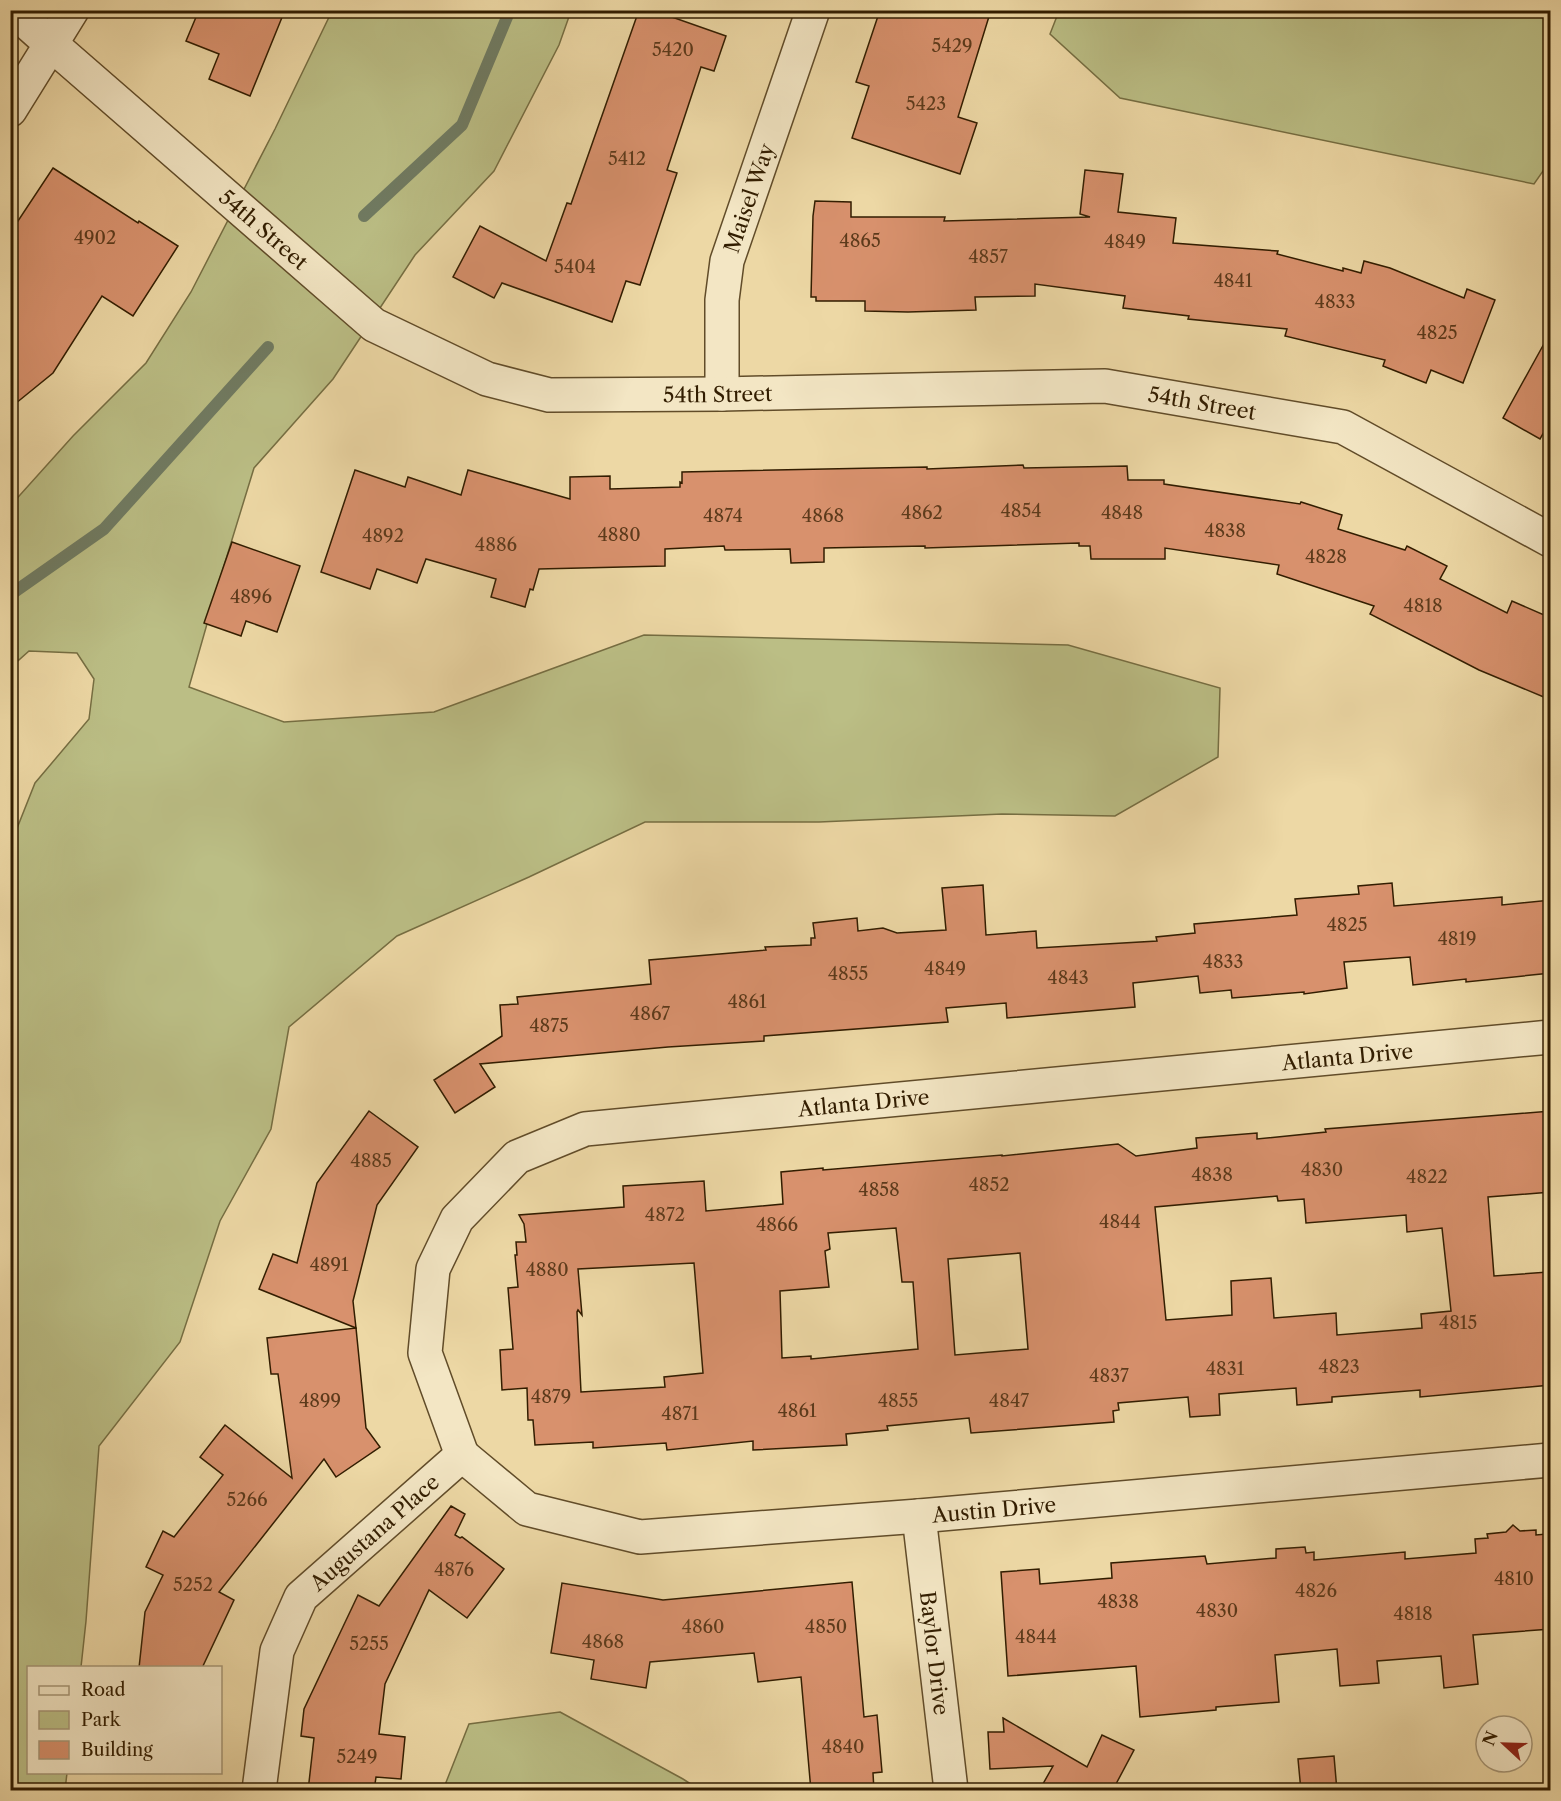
<svg xmlns="http://www.w3.org/2000/svg" width="1561" height="1801" viewBox="0 0 1561 1801" font-family="'Libre Caslon Text',serif">
  <style>
    .green { fill: #bbbe85; stroke: #766e42; stroke-width: 1.5 }
    .lines { fill: none; stroke-linecap: round; stroke-linejoin: round }
    .stream { stroke: #707b62; stroke-width: 12 }
    .building { fill: #d8916d; stroke: #321d00; stroke-width: 1.5; fill-rule: evenodd }
    .minor-casing { stroke: #614c29; stroke-width: 36 }
    .tertiary-casing { stroke: #614c29; stroke-width: 36 }
    .minor { stroke: #f3e6c4; stroke-width: 33 }
    .tertiary { stroke: #f3e6c4; stroke-width: 33 }
    .labels { text-anchor: middle; dominant-baseline: central; stroke-width: 5; stroke-linejoin: round; paint-order: stroke }
    .number-label { font-size: 18px; fill: #5c3a1b }
    .street-label { font-size: 21px; fill: #321d00; stroke: #f3e6c4 }
  </style>
  <rect width="100%" height="100%" fill="#edd8a5"/>
  <filter id="stains"><feTurbulence type="fractalNoise" baseFrequency=".00333" numOctaves="4"/><feColorMatrix values="0 0 0 0 .2 0 0 0 0 .09 0 0 0 0 .02 0 0 0 .5 -.17"/></filter>
  <radialGradient id="worn" r=".72"><stop offset=".6" stop-color="#630" stop-opacity="0"/><stop offset="1" stop-color="#630" stop-opacity=".3"/></radialGradient>
  <!-- green -->
  <g class="green">
    <polygon points="332,11 571,11 559,45 494,171 415,255 333,379 254,468 219,582 189,687 284,722 434,712 644,635 1068,645 1220,688 1218,757 1115,816 1002,814 819,822 645,822 529,877 397,936 289,1027 271,1129 220,1221 180,1342 99,1446 86,1621 81,1667 28,1668 28,1772 67,1773 65,1790 11,1790 10,846 35,783 89,719 94,679 77,653 29,651 11,667 11,505 73,436 146,363 191,292 275,129"/>
    <polygon points="1059,11 1528,11 1550,21 1550,161 1534,184 1120,98 1050,34"/>
    <polygon points="560,1712 683,1779 700,1790 443,1790 469,1724"/>
  </g>
  <g class="lines">
    <!-- stream -->
    <g class="stream">
      <polyline points="364,216 462,125 510,10"/>
      <polyline points="10,595 104,529 268,347"/>
    </g>
  </g>
  <!-- building -->
  <g class="building">
    <polygon points="199,10 285,10 250,96 209,79 219,54 186,41"/>
    <polygon points="639,10 652,10 726,36 714,71 701,67 667,170 677,173 640,285 626,281 612,322 502,283 494,298 453,277 480,226 546,261 567,203 571,204"/>
    <polygon points="880,10 991,10 958,117 977,123 960,174 852,138 869,86 856,82"/>
    <polygon points="53,168 138,223 139,221 178,246 133,316 102,296 53,373 10,408 10,233"/>
    <polygon points="1085,170 1123,174 1118,212 1176,218 1173,243 1278,251 1277,254 1343,271 1343,268 1361,273 1364,261 1390,268 1464,298 1467,289 1495,300 1463,383 1431,370 1426,383 1383,366 1385,360 1285,336 1287,329 1188,319 1189,316 1123,308 1125,296 1035,284 1035,296 975,297 976,310 908,312 865,311 865,301 816,301 816,297 811,297 813,216 815,201 851,202 851,217 945,217 944,221 1090,217 1080,214"/>
    <polygon points="1551,331 1551,420 1540,439 1503,418"/>
    <polygon points="1023,465 1024,468 1127,466 1128,480 1164,480 1164,484 1300,504 1301,502 1342,515 1338,529 1405,550 1407,546 1447,566 1440,579 1507,613 1512,601 1551,618 1551,700 1479,670 1370,614 1374,606 1277,574 1279,565 1165,548 1165,559 1091,559 1090,546 1079,546 1079,543 925,548 925,546 824,548 824,562 791,563 790,549 725,550 724,546 665,549 665,566 539,569 533,590 530,589 525,607 491,597 496,579 426,559 417,583 377,569 370,589 321,572 355,470 405,487 408,477 461,495 468,470 570,499 570,477 610,476 610,489 680,487 680,482 682,483 682,472 927,467 927,469"/>
    <polygon points="232,542 300,566 277,632 246,621 241,636 204,623"/>
    <polygon points="1392,883 1394,906 1502,897 1502,905 1551,900 1551,973 1466,982 1466,979 1413,985 1410,957 1344,962 1347,988 1304,994 1304,992 1232,998 1231,990 1200,993 1198,976 1133,983 1135,1007 1007,1018 1006,1003 946,1008 948,1022 764,1036 764,1041 668,1047 480,1064 495,1087 455,1113 434,1080 502,1036 500,1005 518,1004 517,997 651,984 649,960 766,950 765,947 811,945 811,938 815,938 813,923 857,918 858,931 883,928 897,933 946,930 942,888 983,885 986,935 1036,931 1037,948 1157,941 1156,937 1195,933 1194,924 1297,915 1295,899 1359,894 1358,886"/>
    <polygon points="369,1111 418,1147 377,1205 353,1301 356,1328 259,1289 273,1254 297,1263 317,1183"/>
    <path d="M1551,1111V1192L1488,1197L1494,1276L1548,1272L1551,1301V1385L1420,1397V1390L1332,1397V1402L1297,1405L1296,1388L1219,1394L1220,1415L1190,1417L1188,1397L1118,1403L1119,1410L1113,1411L1114,1422L971,1433L969,1418L887,1426L888,1430L846,1434L847,1445L753,1450V1441L667,1450L666,1443L593,1448V1442L535,1445L533,1420H528L527,1388L502,1390L500,1350L513,1349L508,1288L518,1287L515,1255H517L516,1242H526L524,1224L519,1215L624,1207L623,1186L704,1181L706,1211L783,1204L781,1172L823,1168V1170L1002,1155V1156L1118,1144L1136,1156L1197,1148L1196,1138L1257,1133V1139L1326,1132L1325,1129ZM1277,1196L1278,1201L1304,1199L1306,1223L1406,1215L1407,1232L1442,1228L1451,1311L1421,1314L1422,1328L1337,1335L1336,1313L1274,1318L1271,1278L1231,1281L1232,1315L1166,1320L1155,1207ZM896,1228L902,1282H913L918,1349L811,1359V1356L782,1358L780,1291L829,1287L825,1251L830,1249L828,1233ZM1020,1253L1028,1349L955,1355L948,1259ZM694,1263L703,1373L664,1377L665,1387L581,1392L577,1312L578,1310L582,1315L578,1269Z"/>
    <polygon points="356,1328 366,1428 380,1447 336,1477 324,1459 219,1592 234,1600 202,1668 139,1668 145,1612 163,1575 146,1567 163,1531 174,1537 223,1475 200,1457 225,1425 292,1478 278,1374 271,1374 267,1338"/>
    <polygon points="451,1506 465,1514 455,1535 460,1538 462,1537 504,1569 467,1618 429,1590 385,1684 379,1734 405,1737 401,1779 376,1777 374,1791 308,1791 314,1738 301,1736 304,1709 358,1595 379,1606"/>
    <polygon points="1513,1525 1520,1531 1536,1530 1536,1535 1547,1534 1551,1572 1551,1629 1473,1635 1478,1684 1444,1688 1441,1656 1377,1661 1379,1683 1340,1686 1337,1649 1275,1655 1279,1702 1216,1707 1216,1710 1140,1717 1136,1666 1008,1676 1001,1572 1039,1569 1040,1584 1112,1578 1111,1563 1205,1556 1207,1564 1276,1558 1276,1549 1305,1547 1306,1553 1314,1552 1314,1560 1405,1552 1405,1559 1476,1553 1475,1539 1488,1538 1487,1534 1506,1532"/>
    <polygon points="852,1582 864,1717 877,1715 882,1772 873,1773 874,1791 811,1791 801,1677 758,1682 754,1653 650,1662 646,1688 591,1679 594,1660 551,1653 562,1583 663,1600"/>
    <polygon points="1003,1718 1087,1767 1102,1735 1134,1750 1116,1784 1128,1791 1039,1791 1053,1766 990,1769 988,1732 1004,1732"/>
    <polygon points="1334,1756 1337,1791 1301,1791 1298,1759"/>
  </g>
  <g class="lines">
    <!-- minor casing -->
    <g class="minor-casing">
      <g id="minor">
        <polyline points="10,110 51,44 13,10"/>
        <path id="s1" d="M722,394V300L727,261L813,10"/>
        <path id="s2" d="M462,1455L425,1353L433,1269L457,1219L517,1157L585,1129L1550,1037"/>
        <path id="s3" d="M462,1455L527,1509L640,1537L919,1516L1550,1460"/>
        <path id="s4" d="M919,1516L951,1790"/>
        <path id="s5" d="M259,1790L277,1651L301,1597L462,1455"/>
      </g>
    </g>
    <!-- tertiary casing -->
    <g class="tertiary-casing">
      <g id="tertiary">
        <path id="s6" d="M72,10L51,44L374,325L487,379L549,395L722,394L1105,386L1343,427L1550,540"/>
      </g>
    </g>
    <!-- minor -->
    <use href="#minor" class="minor"/>
    <!-- tertiary -->
    <use href="#tertiary" class="tertiary"/>
  </g>
  <g class="labels">
    <!-- number labels -->
    <g class="number-label">
      <text x="952" y="46">5429</text>
      <text x="673" y="50">5420</text>
      <text x="926" y="104">5423</text>
      <text x="627" y="159">5412</text>
      <text x="95" y="238">4902</text>
      <text x="860" y="241">4865</text>
      <text x="1125" y="242">4849</text>
      <text x="988" y="257">4857</text>
      <text x="575" y="267">5404</text>
      <text x="1233" y="281">4841</text>
      <text x="1335" y="302">4833</text>
      <text x="1437" y="333">4825</text>
      <text x="1021" y="511">4854</text>
      <text x="922" y="513">4862</text>
      <text x="1122" y="513">4848</text>
      <text x="723" y="516">4874</text>
      <text x="823" y="516">4868</text>
      <text x="1225" y="531">4838</text>
      <text x="619" y="535">4880</text>
      <text x="383" y="536">4892</text>
      <text x="496" y="545">4886</text>
      <text x="1326" y="557">4828</text>
      <text x="251" y="597">4896</text>
      <text x="1423" y="606">4818</text>
      <text x="1347" y="925">4825</text>
      <text x="1457" y="939">4819</text>
      <text x="1223" y="962">4833</text>
      <text x="945" y="969">4849</text>
      <text x="848" y="974">4855</text>
      <text x="1068" y="978">4843</text>
      <text x="747" y="1002">4861</text>
      <text x="650" y="1014">4867</text>
      <text x="549" y="1026">4875</text>
      <text x="371" y="1161">4885</text>
      <text x="1322" y="1170">4830</text>
      <text x="1212" y="1175">4838</text>
      <text x="1427" y="1177">4822</text>
      <text x="989" y="1185">4852</text>
      <text x="879" y="1190">4858</text>
      <text x="665" y="1215">4872</text>
      <text x="1120" y="1222">4844</text>
      <text x="777" y="1225">4866</text>
      <text x="329" y="1265">4891</text>
      <text x="547" y="1270">4880</text>
      <text x="1458" y="1323">4815</text>
      <text x="1339" y="1367">4823</text>
      <text x="1225" y="1369">4831</text>
      <text x="1109" y="1376">4837</text>
      <text x="551" y="1397">4879</text>
      <text x="320" y="1401">4899</text>
      <text x="898" y="1401">4855</text>
      <text x="1009" y="1401">4847</text>
      <text x="797" y="1411">4861</text>
      <text x="680" y="1414">4871</text>
      <text x="247" y="1500">5266</text>
      <text x="454" y="1570">4876</text>
      <text x="1514" y="1579">4810</text>
      <text x="193" y="1585">5252</text>
      <text x="1316" y="1591">4826</text>
      <text x="1118" y="1602">4838</text>
      <text x="1217" y="1611">4830</text>
      <text x="1413" y="1614">4818</text>
      <text x="703" y="1627">4860</text>
      <text x="826" y="1627">4850</text>
      <text x="1036" y="1637">4844</text>
      <text x="603" y="1642">4868</text>
      <text x="369" y="1644">5255</text>
      <text x="843" y="1747">4840</text>
      <text x="357" y="1757">5249</text>
    </g>
    <!-- street labels -->
    <g class="street-label">
      <text stroke="none"><textPath href="#s1" startOffset="200">Maisel Way</textPath></text>
      <text stroke="none"><textPath href="#s6" startOffset="322">54th Street</textPath></text>
      <text stroke="none"><textPath href="#s6" startOffset="826">54th Street</textPath></text>
      <text stroke="none"><textPath href="#s6" startOffset="1312">54th Street</textPath></text>
      <text stroke="none"><textPath href="#s2" startOffset="1174">Atlanta Drive</textPath></text>
      <text stroke="none"><textPath href="#s2" startOffset="688">Atlanta Drive</textPath></text>
      <text stroke="none"><textPath href="#s3" startOffset="556">Austin Drive</textPath></text>
      <text stroke="none"><textPath href="#s5" startOffset="297">Augustana Place</textPath></text>
      <text stroke="none"><textPath href="#s4" startOffset="138">Baylor Drive</textPath></text>
    </g>
  </g>
  <!-- margin -->
  <rect width="1561" height="1801" fill="none" stroke="#edd8a5" stroke-width="36"/>
  <rect x="12" y="12" width="1537" height="1777" fill="none" stroke="#321d00" stroke-width="3"/>
  <rect x="18" y="18" width="1525" height="1765" fill="none" stroke="#321d00" stroke-width="1.5"/>
  <!-- legend -->
  <rect x="27" y="1666" width="195" height="108" fill="#f3e6c4" stroke="#a69676" stroke-width="1.5"/>
  <rect x="39" y="1686" width="30" height="9" fill="#f3e6c4" stroke="#a69676" stroke-width="1.5"/>
  <text x="81" y="1696" font-size="18" fill="#321d00">Road</text>
  <rect x="39" y="1711" width="30" height="18" fill="#bbbe85" stroke="#a69676" stroke-width="1.5"/>
  <text x="81" y="1726" font-size="18" fill="#321d00">Park</text>
  <rect x="39" y="1741" width="30" height="18" fill="#d8916d" stroke="#a69676" stroke-width="1.5"/>
  <text x="81" y="1756" font-size="18" fill="#321d00">Building</text>
  <!-- north arrow -->
  <g transform="translate(1504 1744) rotate(292)"><circle r="28" fill="#f3e6c4" stroke="#a69676" stroke-width="1.5"/>
  <path d="M0-4.5L10 22L0 15L-10 22Z" fill="#8f2418"/>
  <text y="-9" font-size="16" font-weight="bold" text-anchor="middle" fill="#321d00">N</text>
  </g>
  <rect width="100%" height="100%" filter="url(#stains)"/>
  <rect width="100%" height="100%" fill="url(#worn)"/>
</svg>
